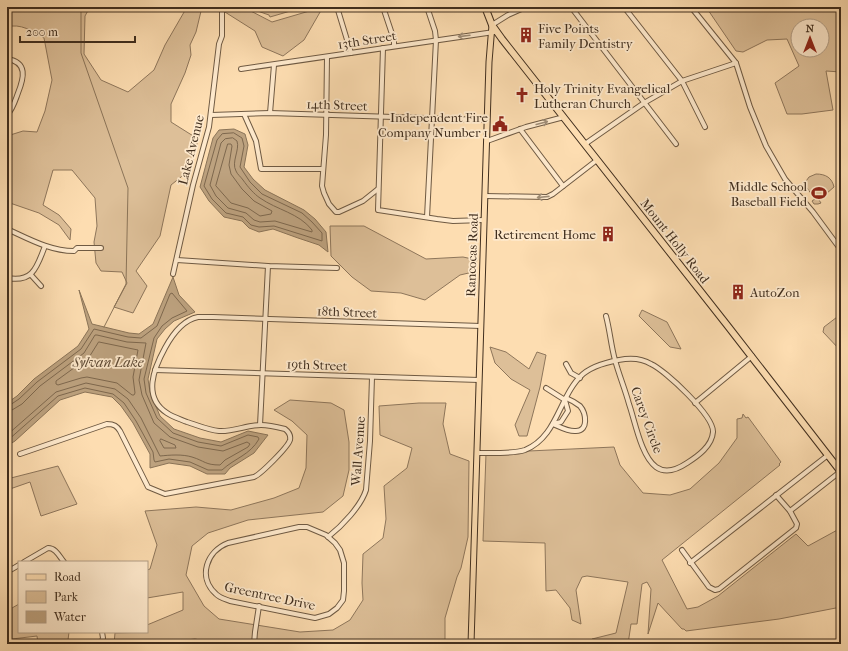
<svg xmlns="http://www.w3.org/2000/svg" width="848" height="651" viewBox="0 0 848 651" font-family="'IM FELL French Canon',serif">
  <style>
    .green { fill: #ddbf98; stroke: #8e765b; fill-rule: evenodd }
    .water { fill: #bda27f; stroke: #8b7458 }
    .lines { fill: none; stroke-linecap: round; stroke-linejoin: round }
    .shore { stroke: #7e684e; stroke-width: 1 }
    .stream { stroke: #8b7458; stroke-width: 1 }
    .minor-casing { stroke: #6f5a43; stroke-width: 6 }
    .major-casing { stroke: #402e1e; stroke-width: 7 }
    .highway-casing { stroke: #402e1e; stroke-width: 8 }
    .minor { stroke: #fee9cc; stroke-width: 4 }
    .major { stroke: #fdddb1; stroke-width: 5 }
    .highway { stroke: #fdddb1; stroke-width: 6 }
    .oneway { stroke: #9f8c75 }
    .labels { text-anchor: middle; dominant-baseline: central; stroke-width: 3.5; stroke-linejoin: round; paint-order: stroke }
    .poi-label { font-size: 13px; fill: #402e1e; stroke: #fee9cc; text-anchor: start }
    .street-label { font-size: 13px; fill: #402e1e; stroke: #fee9cc }
    .water-label { font-size: 14px; font-style: italic; fill: #5f4b36; stroke: #fee9cc }
  </style>
  <rect width="100%" height="100%" fill="#fdddb1"/>
  <filter id="stains"><feTurbulence type="fractalNoise" baseFrequency=".005" numOctaves="4"/><feColorMatrix values="0 0 0 0 .2 0 0 0 0 .09 0 0 0 0 .02 0 0 0 .5 -.17"/></filter>
  <radialGradient id="worn" r=".72"><stop offset=".6" stop-color="#630" stop-opacity="0"/><stop offset="1" stop-color="#630" stop-opacity=".3"/></radialGradient>
  <!-- green -->
  <g class="green">
    <path d="M7,7H90L85,16L84,54L101,80L128,92L154,70L165,45L187,7H202L196,32L190,45L191,55L185,73L171,104V122L198,139L191,169L171,185L160,236L136,271L147,286L133,313L114,307L127,283L122,272L101,271L96,263L94,242L97,226L95,198L72,170H53L43,205L59,215L71,229L70,240L59,225L39,213L7,202V136L23,131L37,132L45,111L52,80L44,38C33,31 20,23 7,27Z"/>
    <polygon points="217,7 243,7 272,22 323,7 304,40 283,56 262,47 255,31"/>
    <polygon points="246,7 304,7 270,17 269,15"/>
    <path d="M706,7H841V72L826,71L833,110L802,114H787L775,83L799,66L787,39L767,40L743,52L736,51ZM798,26H822V50H798Z"/>
    <path d="M816,174C826,174 832,178 834,187L819,200L821,203L818,204H814L812,201L815,199L804,184L809,177Z"/>
    <polygon points="330,226 364,226 426,259 463,257 477,260 473,272 460,275 425,300 401,293 371,291 352,277 331,256"/>
    <polygon points="642,310 667,322 681,349 670,347 639,316"/>
    <polygon points="841,314 841,351 823,332 824,327"/>
    <polygon points="490,347 506,352 529,369 537,352 546,355 540,387 527,436 519,436 515,425 530,390 511,379 495,363"/>
    <polygon points="290,400 331,403 344,410 349,442 349,470 343,496 323,512 248,520 208,533 192,546 186,575 204,606 219,619 300,632 333,630 350,620 363,600 362,583 363,554 383,538 386,519 384,486 407,468 412,448 380,435 379,406 419,403 446,403 443,424 450,454 469,461 468,537 461,568 457,577 445,618 445,642 389,641 384,644 219,644 195,639 153,644 114,644 115,633 147,632 147,625 183,610 183,592 147,598 147,570 150,569 157,545 145,511 196,507 231,510 274,498 299,488 306,468 307,435 292,421 274,410"/>
    <polygon points="743,414 746,418 748,417 781,462 779,464 780,465 662,560 687,609 698,607 718,596 796,534 808,546 841,528 841,607 779,619 686,631 684,629 682,629 658,603 648,634 651,589 647,582 642,584 637,624 631,624 628,644 593,644 592,639 616,633 628,582 587,576 582,577 576,590 581,624 572,620 570,608 556,590 546,591 545,543 483,541 486,453 614,447 620,465 643,493 670,495 690,489 719,463 737,438 737,419 742,418"/>
    <polygon points="58,466 77,504 41,516 30,482 7,490 7,479"/>
    <polygon points="19,604 19,632 69,632 68,640 76,644 38,644 37,636 12,639 12,608"/>
  </g>
  <!-- water -->
  <g class="water">
    <polygon points="234,129 245,134 248,145 244,167 253,179 265,190 304,210 315,219 326,232 328,252 319,245 298,238 273,229 259,232 249,228 242,221 224,217 209,201 200,187 213,138 219,130"/>
    <polygon points="173,277 179,295 195,312 174,321 165,329 157,339 148,379 150,392 160,416 174,429 200,438 221,442 248,431 268,435 254,453 230,468 225,474 207,474 190,466 169,463 150,468 150,454 133,423 121,406 112,397 85,392 60,400 15,441 7,446 7,403 17,396 34,379 78,346 89,329 79,290 92,324 129,333 139,334 153,324"/>
  </g>
  <g class="lines">
    <!-- shore -->
    <g class="shore">
      <polygon points="234,133 242,138 244,146 240,167 250,182 262,194 302,213 312,222 322,233 322,241 274,226 259,227 251,225 243,217 226,213 212,199 204,186 217,140 222,134"/>
      <path d="M233,138L237,141C240,150 231,162 236,171C237,174 241,177 243,180C248,187 254,194 260,198C277,210 299,213 312,230V232L275,221L260,222L254,220L246,213L228,208L216,196L210,185L221,143L225,139Z"/>
      <polygon points="228,144 231,144 232,146 229,165 231,174 242,189 254,201 272,211 271,214 260,216 248,208 231,203 216,186"/>
      <polygon points="99,342 138,350 133,377 135,393 134,395 132,395 117,383 87,377 81,378 58,385 56,384 56,381 89,357"/>
      <path d="M7,406L10,405L19,399L37,382L81,349L94,329L128,337L141,338L157,326L170,294L172,293L187,311L172,318L162,326L154,338L144,379L146,393L157,418L173,433L198,442L221,446L248,435L258,437L259,439C250,455 235,458 222,470H208L190,462L169,459L155,462L154,460L153,452L136,421L124,403L113,394L85,388L58,396L7,441"/>
      <path d="M7,411L12,410L22,404L40,386L84,353L95,335H97L127,342L146,343L139,380L142,395L154,423L170,437L198,447L223,451L247,442L250,444L248,447L225,460L220,465C205,465 205,461 192,457C182,454 170,455 160,456L141,418L128,399L115,389L86,383L56,392L7,435"/>
      <polygon points="161,439 175,445 176,448 164,448 160,441"/>
    </g>
    <!-- stream -->
    <polyline class="stream" points="81,7 81,53 128,188 126,284 104,327"/>
    <!-- minor casing -->
    <g class="minor-casing">
      <g id="minor">
        <polyline points="337,7 351,53"/>
        <polyline points="383,7 394,40 394,46"/>
        <polyline points="427,7 435,31 436,40 427,217"/>
        <polyline points="571,7 676,144"/>
        <polyline points="624,7 682,81 705,127"/>
        <polyline points="691,7 736,63 750,107 766,146 785,179 813,212 841,250"/>
        <polyline points="492,25 508,15 526,7"/>
        <polyline points="383,48 378,210 437,219 453,221 484,220"/>
        <polyline points="327,57 326,135 322,186 324,193 329,204 336,212 339,212 363,201 378,189"/>
        <path d="M7,59C28,62 24,78 18,93C15,101 13,109 7,115"/>
        <polyline points="241,69 494,32"/>
        <polyline points="270,113 274,65"/>
        <polyline points="244,114 256,141 261,169 323,169"/>
        <polyline points="211,115 270,113 487,120"/>
        <polyline points="520,129 563,186"/>
        <polyline points="487,141 526,127 564,117"/>
        <polyline points="585,144 644,103 682,81 736,63"/>
        <polyline points="485,196 547,197 553,194 597,160"/>
        <path d="M7,229C29,239 50,251 74,251L77,248H101"/>
        <polyline points="177,260 268,266 337,268"/>
        <polyline points="173,274 193,185 209,127 219,44 222,36 222,7"/>
        <polyline points="31,275 41,286"/>
        <path d="M7,278C34,283 37,266 45,246"/>
        <polyline points="566,364 571,373 580,378"/>
        <polyline points="155,370 479,380"/>
        <polyline points="546,388 565,400 568,411 561,422 553,424"/>
        <polyline points="695,403 752,356"/>
        <path d="M553,424C560,427 569,432 576,431C589,431 586,413 580,406C576,403 571,400 566,398"/>
        <polyline points="260,425 268,266"/>
        <path d="M477,453C490,453 513,454 525,450C558,437 559,395 583,374C594,365 611,361 625,359C635,358 643,359 651,364C665,370 714,416 713,432C712,446 698,456 687,463C678,469 666,474 656,467C641,456 635,421 629,404C625,389 619,375 615,360C611,346 610,331 606,316"/>
        <path d="M20,454L107,424C114,424 117,426 120,431L148,487L165,494L254,477C261,474 288,447 290,440C291,435 289,432 285,429C277,427 269,425 261,425C247,425 233,432 219,431C208,430 197,425 187,422C180,419 173,417 167,413C142,397 154,368 165,348C172,335 183,320 198,317C203,317 208,317 213,317L481,326"/>
        <polyline points="790,511 841,471"/>
        <path d="M299,527H307L326,535L335,543L340,550L344,563V591L343,600L337,608L329,614L315,618L230,601C225,599 220,598 216,594C197,577 207,551 228,543Z"/>
        <path d="M328,537C342,526 361,506 366,490L370,441L372,377"/>
        <polyline points="682,550 709,587 715,590 719,589 796,528 797,524 790,511 776,495"/>
        <path d="M24,562L48,548C56,548 59,556 64,562"/>
        <polyline points="690,563 828,455"/>
        <polyline points="7,572 19,565"/>
        <polyline points="101,644 103,638 102,632"/>
        <polyline points="254,644 255,632 259,606"/>
      </g>
    </g>
    <!-- major casing -->
    <g class="major-casing">
      <polyline id="major" points="471,644 489,62 492,25"/>
    </g>
    <!-- highway casing -->
    <g class="highway-casing">
      <polyline id="highway" points="485,7 492,25 502,39 727,325 841,472"/>
    </g>
    <!-- minor -->
    <use href="#minor" class="minor"/>
    <!-- major -->
    <use href="#major" class="major"/>
    <!-- highway -->
    <use href="#highway" class="highway"/>
  </g>
  <!-- one-way arrows -->
  <defs><path id="oneway-shaft" d="M-6 0H5M1.5-3L5.5 0L1.5 3" fill="none" stroke-width="1.6" stroke-linecap="round" stroke-linejoin="round"/></defs>
  <g class="oneway">
    <use href="#oneway-shaft" transform="translate(464 36) rotate(173)"/>
    <use href="#oneway-shaft" transform="translate(542 123) rotate(-15)"/>
    <use href="#oneway-shaft" transform="translate(543 197) rotate(174)"/>
  </g>
  <!-- icons -->
  <defs>
    <g id="building-bare" transform="scale(1.2)"><path d="M-4-6H4V6H1V3H-1V6H-4ZM-2.5-4.3h1.7v1.8h-1.7ZM.8-4.3h1.7v1.8H.8ZM-2.5-1h1.7V.8h-1.7ZM.8-1h1.7V.8H.8Z" fill="#8f2418" stroke="#fee9cc" stroke-width="2.5" paint-order="stroke"/></g>
    <g id="church-bare" transform="scale(1.2)"><path d="M-1.2-6h2.4v3.5h3.3v2.4h-3.3V6h-2.4V-.1h-3.3v-2.4h3.3Z" fill="#8f2418" stroke="#fee9cc" stroke-width="2.5" paint-order="stroke"/></g>
    <g id="civic-bare" transform="scale(1.2)"><path d="M-.6-6.5H3V-4.5H.6V-3L4-1V1h2V6H-6V1h2V-1L-.6-3ZM-1.2 2.5V6h2.4V2.5Z" fill="#8f2418" stroke="#fee9cc" stroke-width="2.5" paint-order="stroke"/></g>
    <g id="stadium-bare" transform="scale(1.2)"><path d="M0-5a6.5 5 0 1 0 0 10a6.5 5 0 1 0 0-10ZM-3.5-1.8h7v3.6h-7Z" fill="#8f2418" stroke="#fee9cc" stroke-width="2.5" paint-order="stroke"/></g>
  </defs>
  <g fill-rule="evenodd">
    <use href="#building-bare" x="526" y="35"/>
    <use href="#church-bare" x="522" y="95"/>
    <use href="#civic-bare" x="500" y="124"/>
    <use href="#stadium-bare" x="819" y="193"/>
    <use href="#building-bare" x="608" y="234"/>
    <use href="#building-bare" x="738" y="292"/>
  </g>
  <g class="labels">
    <!-- poi labels -->
    <g class="poi-label">
      <text x="538" y="28">Five Points<tspan x="538" dy="15">Family Dentistry</tspan></text>
      <text x="534" y="88">Holy Trinity Evangelical<tspan x="534" dy="15">Lutheran Church</tspan></text>
      <text x="488" y="117" text-anchor="end">Independent Fire<tspan x="488" dy="15">Company Number 1</tspan></text>
      <text x="807" y="186" text-anchor="end">Middle School<tspan x="807" dy="15">Baseball Field</tspan></text>
      <text x="596" y="234" text-anchor="end">Retirement Home</text>
      <text x="750" y="292">AutoZon</text>
    </g>
    <!-- street labels -->
    <g class="street-label">
      <text transform="translate(367 40) rotate(-9)">13th Street</text>
      <text transform="translate(337 105) rotate(2)">14th Street</text>
      <text transform="translate(191 150) rotate(-76)">Lake Avenue</text>
      <text transform="translate(675 241) rotate(52)">Mount Holly Road</text>
      <text transform="translate(472 255) rotate(-88)">Rancocas Road</text>
      <text transform="translate(347 312) rotate(2)">18th Street</text>
      <text transform="translate(317 365) rotate(2)">19th Street</text>
      <text transform="translate(647 420) rotate(70)">Carey Circle</text>
      <text transform="translate(358 451) rotate(-86)">Wall Avenue</text>
      <text transform="translate(270 596) rotate(12)">Greentree Drive</text>
    </g>
    <!-- water labels -->
    <g class="water-label">
      <text x="108" y="362">Sylvan Lake</text>
    </g>
  </g>
  <!-- margin -->
  <rect width="848" height="651" fill="none" stroke="#fdddb1" stroke-width="24"/>
  <rect x="8" y="8" width="832" height="635" fill="none" stroke="#402e1e" stroke-width="2"/>
  <rect x="12" y="12" width="824" height="627" fill="none" stroke="#402e1e"/>
  <!-- legend -->
  <rect x="18" y="561" width="130" height="72" fill="#fee9cc" stroke="#b29e86"/>
  <rect x="26" y="574" width="20" height="6" fill="#fdddb1" stroke="#b29e86"/>
  <text x="54" y="581" font-size="12" fill="#402e1e">Road</text>
  <rect x="26" y="591" width="20" height="12" fill="#ddbf98" stroke="#b29e86"/>
  <text x="54" y="601" font-size="12" fill="#402e1e">Park</text>
  <rect x="26" y="611" width="20" height="12" fill="#bda27f" stroke="#b29e86"/>
  <text x="54" y="621" font-size="12" fill="#402e1e">Water</text>
  <!-- north arrow -->
  <g transform="translate(810 38)"><circle r="19" fill="#fee9cc" stroke="#b29e86"/>
  <path d="M0-3L7 15L0 10L-7 15Z" fill="#8f2418"/>
  <text y="-6" font-size="11" font-weight="bold" text-anchor="middle" fill="#402e1e">N</text>
  </g>
  <!-- scale -->
  <path d="M20 36v6h115v-6" fill="none" stroke="#402e1e" stroke-width="2"/>
  <text x="26" y="36" font-size="12" fill="#402e1e" stroke="#fee9cc" stroke-width="3" paint-order="stroke">200 m</text>
  <rect width="100%" height="100%" filter="url(#stains)"/>
  <rect width="100%" height="100%" fill="url(#worn)"/>
</svg>
